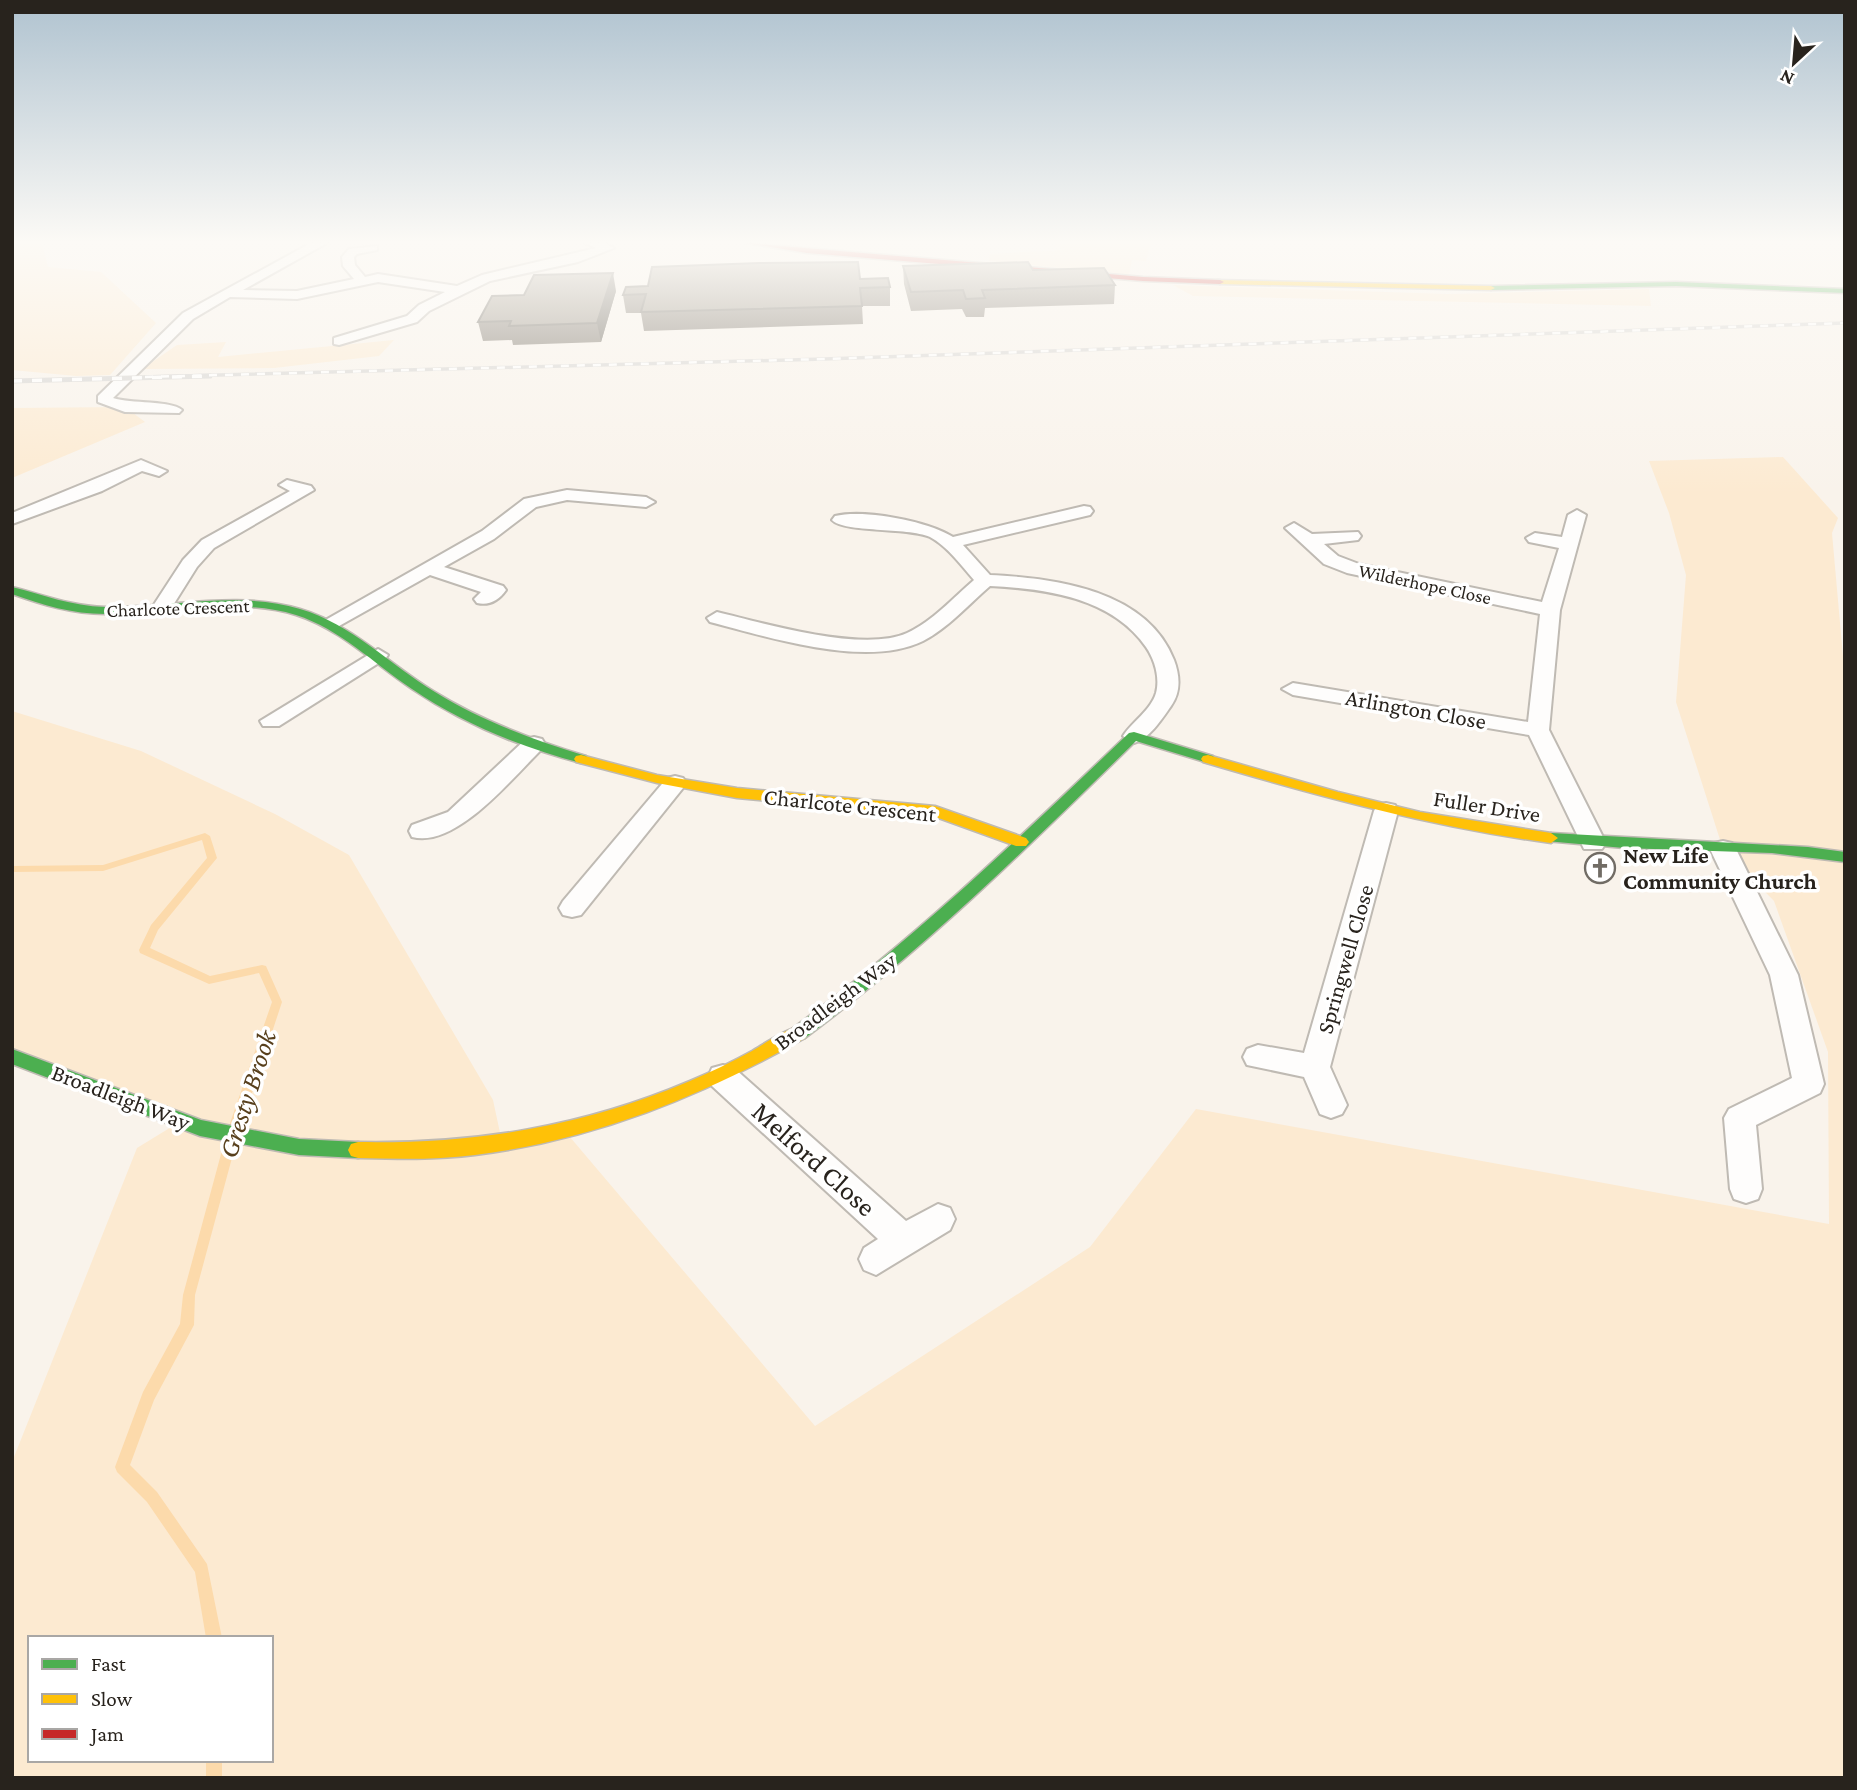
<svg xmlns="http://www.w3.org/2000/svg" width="1857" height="1790" viewBox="0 0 1857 1790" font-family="'Crimson Pro',serif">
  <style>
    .green { fill: #fcead1; fill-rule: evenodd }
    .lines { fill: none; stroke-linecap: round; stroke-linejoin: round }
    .stream { fill: #fcdaab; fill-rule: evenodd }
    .street-casing { stroke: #bfbab3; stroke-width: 4 }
    .fast-casing { stroke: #bfbab3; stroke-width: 3 }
    .slow-casing { stroke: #bfbab3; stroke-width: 3 }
    .jam-casing { stroke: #bfbab3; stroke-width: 3 }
    .street { fill: #fefdfc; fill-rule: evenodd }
    .fast { fill: #4caf50; fill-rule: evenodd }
    .slow { fill: #ffc107; fill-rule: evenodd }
    .jam { fill: #c62828; fill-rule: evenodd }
    .rail-far1-casing { stroke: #d7d5d2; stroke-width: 3.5 }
    .rail-casing { stroke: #d7d5d2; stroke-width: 5 }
    .rail-far1 { stroke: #fff; stroke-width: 2.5; stroke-dasharray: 8; stroke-linecap: butt }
    .rail { stroke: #fff; stroke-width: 3.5; stroke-dasharray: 10; stroke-linecap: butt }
    .wall { fill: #80796e }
    .shaded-wall { fill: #68635a }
    .building { fill: #958d80; stroke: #68635a; stroke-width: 2 }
    .labels { text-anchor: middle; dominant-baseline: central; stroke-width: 7; stroke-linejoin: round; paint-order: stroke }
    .far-street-label { font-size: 19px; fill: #28231d; stroke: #fff }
    .street-label { font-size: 23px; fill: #28231d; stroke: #fff }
    .poi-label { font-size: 23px; font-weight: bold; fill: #28231d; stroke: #fff; text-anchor: start }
    .near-water-label { font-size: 28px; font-style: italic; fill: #58401d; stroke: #fff }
    .near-street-label { font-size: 28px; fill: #28231d; stroke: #fff }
  </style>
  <rect width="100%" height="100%" fill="#f9f3eb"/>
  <!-- green -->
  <g class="green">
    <polygon points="12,243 42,243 48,267 101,272 156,323 110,375 76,376 12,370"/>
    <polygon points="1057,243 1151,243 1146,261 1132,260 1129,275 989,261 990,254 1062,250"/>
    <polygon points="1173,285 1448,294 1649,289 1651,306 1193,296"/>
    <polygon points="394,340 379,356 274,368 142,369 177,345 226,342 218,357"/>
    <polygon points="125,407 145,422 12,478 12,408"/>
    <path d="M1783,457L1838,518L1832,533L1845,679V1778H12V1462L137,1148L181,1121L12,1056V711L141,751L275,814L349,855L493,1100L502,1142L564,1130L815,1426L1090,1247L1196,1109L1829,1224L1828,1052L1774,901L1723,849L1676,702L1686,575L1669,513L1649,461ZM30,1638H271V1760H30Z"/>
  </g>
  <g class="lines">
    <!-- stream -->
    <g class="stream">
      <polygon points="205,833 210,836 217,858 158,930 150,948 210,976 262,965 266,966 282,1002 240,1129 238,1132 234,1134 230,1132 228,1129 272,1002 259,973 209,984 140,953 139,950 151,925 207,858 202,840 103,871 12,872 12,866 103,865"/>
      <polygon points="230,1138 234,1140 236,1143 195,1295 194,1325 154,1400 130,1465 157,1492 207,1564 222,1638 206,1638 195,1572 147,1502 117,1472 115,1467 143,1392 180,1324 183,1295 224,1143 226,1140"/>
      <rect x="206" y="1760" width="16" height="18"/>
    </g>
    <!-- street casing -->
    <g class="street-casing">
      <g id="street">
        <path d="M311,243H327L243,290L297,291L354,279L343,266L342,257L349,249L377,246V250L357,254L354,257L355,265L365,277L378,274L457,286L482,275L596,248L585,243H604L614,248L578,262L490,281L429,311L417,322L339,345L334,344V338L407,316L419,305L445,292L378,282L297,299L230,297L193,319L113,398C131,404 170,400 182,410L179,413L125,412L98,402V396L183,313Z"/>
        <polygon points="141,460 167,471 159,476 142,471 102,491 12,524 12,513"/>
        <polygon points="287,480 311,486 314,490 214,548 197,567 170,610 156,610 153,606 183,560 202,540 290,491 279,485"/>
        <path d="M567,490L646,497L655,502L646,507L567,500L536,507L494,539L444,567L503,586L506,590C499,600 489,606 477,603L474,599L481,592L430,575L339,626H325L322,622L482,531L524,499Z"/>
        <path d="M1084,506L1090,507L1093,511L1090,515L963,545L990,575C1055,578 1147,590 1174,660C1180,676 1181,692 1171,706C1162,719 1149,739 1134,743L1123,736C1132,722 1151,710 1156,693C1160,678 1155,660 1146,647C1111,597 1045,589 990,586C968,605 948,628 923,641C866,669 768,637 710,622L707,618L717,612C764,623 863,653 907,633C933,621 953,598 974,580C961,565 947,546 930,537C907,527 844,533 832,520L835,516C864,509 928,521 953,537Z"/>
        <polygon points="1577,510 1586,515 1560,610 1549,730 1606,843 1602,849 1584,849 1529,735 1293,695 1282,689 1293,683 1528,722 1540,614 1347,573 1324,564 1285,528 1294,523 1312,534 1358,532 1361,536 1358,540 1324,544 1338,556 1359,564 1542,602 1559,548 1529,542 1526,538 1535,533 1562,537 1568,515"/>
        <polygon points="378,649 388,655 385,659 279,726 263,726 260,721"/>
        <path d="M534,737L542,739L545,744L542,749C513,777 456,849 412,837L409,831L412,825L448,812L526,739Z"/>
        <polygon points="675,776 683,778 687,783 683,788 581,915 572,917 563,915 559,908 563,901 667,778"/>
        <polygon points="1386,803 1395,805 1398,811 1330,1067 1347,1105 1342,1114 1331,1118 1320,1114 1304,1077 1247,1065 1243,1057 1247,1049 1258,1045 1304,1053 1374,811 1377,805"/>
        <polygon points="1723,841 1732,843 1736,849 1798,975 1824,1084 1820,1093 1756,1125 1762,1189 1758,1199 1746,1203 1734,1199 1730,1189 1724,1118 1729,1109 1792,1078 1770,975 1710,849 1714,843"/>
        <polygon points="723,1065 734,1068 906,1221 938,1204 950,1208 955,1219 950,1230 876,1275 864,1270 859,1259 864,1248 878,1239 712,1086 708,1077 712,1068"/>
      </g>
    </g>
    <!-- fast casing -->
    <g class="fast-casing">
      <g id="fast">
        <polygon points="1676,282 1845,289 1845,293 1676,286 1491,290 1487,288 1491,286"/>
        <path d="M12,587C44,595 71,606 105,607C170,608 237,590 300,609C352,624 390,665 435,692C482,721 533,740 586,756L588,759L581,763C522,748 462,723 412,689C373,663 340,629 296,615C234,596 168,615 105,614C72,614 43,605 12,594Z"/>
        <path d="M1134,732L1213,756L1215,759L1208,763L1136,741C1030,845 925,949 805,1038L799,1040L793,1038L790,1033L793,1028C914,940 1021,836 1129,733Z"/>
        <polygon points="1551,833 1808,847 1845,852 1845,862 1772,853 1624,848 1546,841 1544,838"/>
        <polygon points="12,1049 201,1120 299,1139 358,1142 365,1144 368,1150 365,1156 358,1158 299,1155 200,1136 12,1064"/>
      </g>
    </g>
    <!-- slow casing -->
    <g class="slow-casing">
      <g id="slow">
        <polygon points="1217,280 1491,286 1495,288 1491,290 1220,284"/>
        <polygon points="581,755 657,775 737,788 935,806 1026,838 1029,842 1026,846 1016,846 933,816 737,798 657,783 576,762 574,759 576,756"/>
        <path d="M1208,755L1338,792L1420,812L1551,833L1558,838L1551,843C1432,827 1318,796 1203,762L1201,759L1203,756Z"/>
        <path d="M799,1026L805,1028L808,1033L805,1038C702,1096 594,1140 475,1155C436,1160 397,1159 358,1158L351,1156L348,1150L351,1144L358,1142C475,1144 582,1127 690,1081C711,1072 732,1062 752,1051C767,1042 783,1031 799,1026Z"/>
      </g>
    </g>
    <!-- jam casing -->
    <g class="jam-casing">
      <polygon id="jam" points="746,243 1143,277 1220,280 1224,282 1220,284 1143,281 807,253"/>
    </g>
    <!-- street -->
    <use href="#street" class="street"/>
    <!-- fast -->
    <use href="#fast" class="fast"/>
    <!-- slow -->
    <use href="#slow" class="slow"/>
    <!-- jam -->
    <use href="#jam" class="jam"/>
    <!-- rail-far1 casing -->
    <g class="rail-far1-casing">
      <polyline id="rail-far1" points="145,377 824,359 1845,323"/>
    </g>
    <!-- rail casing -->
    <g class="rail-casing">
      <polyline id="rail" points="12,381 210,376"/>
    </g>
    <!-- rail-far1 -->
    <use href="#rail-far1" class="rail-far1"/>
    <!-- rail -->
    <use href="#rail" class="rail"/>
  </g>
  <!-- wall -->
  <g class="wall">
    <polygon points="903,266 1033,270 1115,285 1114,304 985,308 984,317 966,317 962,309 911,311 904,284"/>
    <polygon points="860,279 890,287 890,306 862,306 863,324 644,331 641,313 626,313 623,295 648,286"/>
    <polygon points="616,291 601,342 513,345 512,340 483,341 478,322"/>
  </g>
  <!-- shaded-wall -->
  <polygon class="shaded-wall" points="613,273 616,291 601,342 597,323"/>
  <!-- building -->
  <g class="building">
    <polygon points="858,262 860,279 888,278 890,287 860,288 862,306 641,312 646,294 623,295 626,287 648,286 652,267 759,263"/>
    <polygon points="1028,262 1033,270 1104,268 1115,285 982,290 985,298 966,299 963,290 911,292 903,266"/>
    <polygon points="613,273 597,323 509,326 511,321 478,322 492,296 524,295 534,275"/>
  </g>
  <!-- sky -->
  <linearGradient id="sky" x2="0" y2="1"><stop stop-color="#b0c3d0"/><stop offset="0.49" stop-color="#fcfaf6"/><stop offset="1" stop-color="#fcfaf6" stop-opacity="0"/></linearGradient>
  <rect width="1857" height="494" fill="url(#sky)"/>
  <!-- icons -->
  <defs>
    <g id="church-ring" transform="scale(1.575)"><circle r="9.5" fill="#fff" stroke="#716c65" stroke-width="1.5"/><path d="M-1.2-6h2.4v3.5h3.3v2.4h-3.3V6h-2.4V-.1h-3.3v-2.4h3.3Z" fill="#716c65"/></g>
  </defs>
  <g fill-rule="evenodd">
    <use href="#church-ring" x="1600" y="868"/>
  </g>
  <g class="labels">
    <!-- far-street labels -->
    <g class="far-street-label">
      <text transform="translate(1425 584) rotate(12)">Wilderhope Close</text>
      <text transform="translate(178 608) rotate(-2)">Charlcote Crescent</text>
    </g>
    <!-- street labels -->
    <g class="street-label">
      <text transform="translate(1416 709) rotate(10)">Arlington Close</text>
      <text transform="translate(850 805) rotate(6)">Charlcote Crescent</text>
      <text transform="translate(1487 806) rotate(9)">Fuller Drive</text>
      <text transform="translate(1345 959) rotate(-74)">Springwell Close</text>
      <text transform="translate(835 1001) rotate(-37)">Broadleigh Way</text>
      <text transform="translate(121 1097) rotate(21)">Broadleigh Way</text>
    </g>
    <!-- poi labels -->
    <g class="poi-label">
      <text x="1623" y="855">New Life<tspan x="1623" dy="26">Community Church</tspan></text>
    </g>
    <!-- near-water labels -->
    <g class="near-water-label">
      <text transform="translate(247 1094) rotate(-72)">Gresty Brook</text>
    </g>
    <!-- near-street labels -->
    <g class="near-street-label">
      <text transform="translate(814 1159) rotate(42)">Melford Close</text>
    </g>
  </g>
  <!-- border -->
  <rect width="1857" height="1790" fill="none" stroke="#28231d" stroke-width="28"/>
  <!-- legend -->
  <rect x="28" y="1636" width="245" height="126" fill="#ffffff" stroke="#a9a7a5" stroke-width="2"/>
  <rect x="42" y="1659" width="35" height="10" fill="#4caf50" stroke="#a9a7a5" stroke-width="2"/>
  <text x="91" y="1671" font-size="21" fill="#28231d">Fast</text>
  <rect x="42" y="1694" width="35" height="10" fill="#ffc107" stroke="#a9a7a5" stroke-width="2"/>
  <text x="91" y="1706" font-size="21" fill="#28231d">Slow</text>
  <rect x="42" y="1729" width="35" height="10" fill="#c62828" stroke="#a9a7a5" stroke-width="2"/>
  <text x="91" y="1741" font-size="21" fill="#28231d">Jam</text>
  <!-- north arrow -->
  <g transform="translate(1794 63) rotate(206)" stroke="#ffffff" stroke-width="5" paint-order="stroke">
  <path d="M0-5L12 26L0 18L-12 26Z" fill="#28231d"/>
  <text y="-10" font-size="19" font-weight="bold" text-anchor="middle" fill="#28231d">N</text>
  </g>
</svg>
